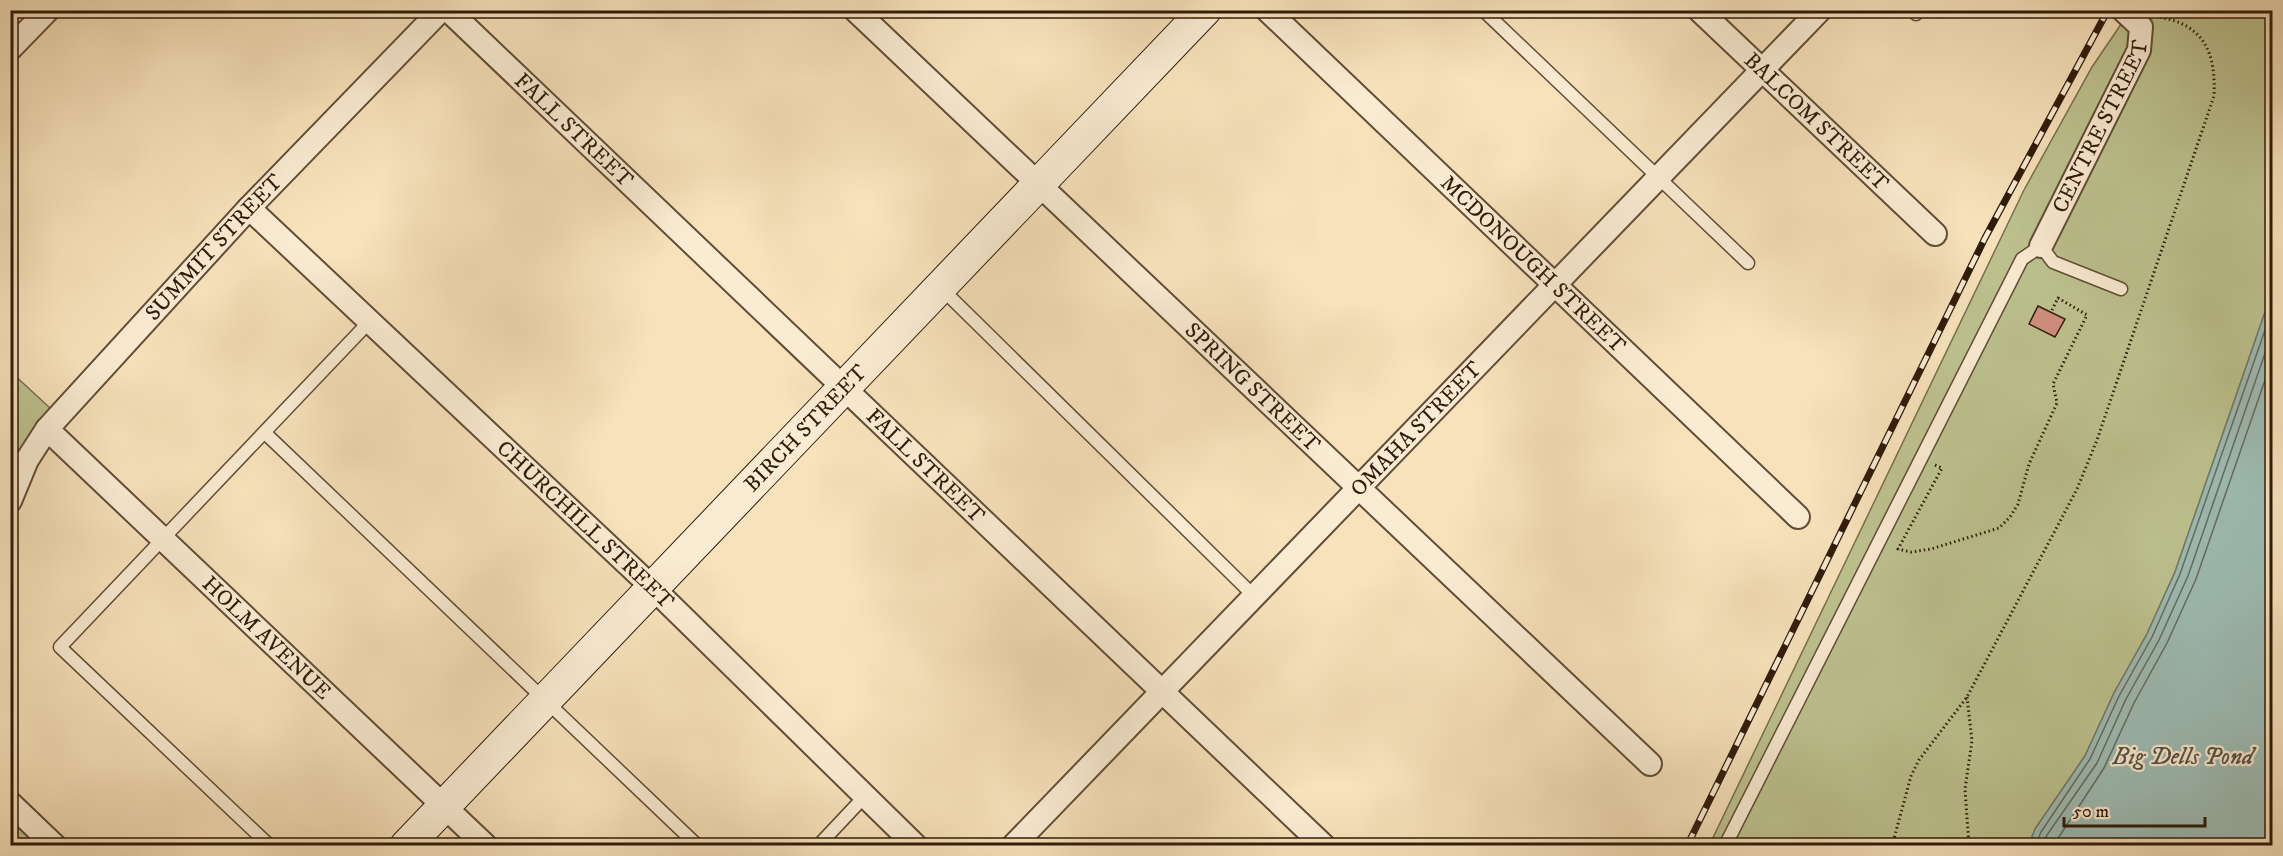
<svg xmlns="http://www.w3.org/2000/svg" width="2283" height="856" viewBox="0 0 2283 856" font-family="'IM FELL DW Pica',serif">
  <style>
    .park { fill: #bdc390; stroke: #766f4e; stroke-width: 1.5 }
    .water { fill: #9ebdb5; stroke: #727c71; stroke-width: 1.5 }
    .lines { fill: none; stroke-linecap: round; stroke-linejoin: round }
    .shore { stroke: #666c60; stroke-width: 1.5 }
    .building { fill: #d38f80; stroke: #2f1b0b; stroke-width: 1.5 }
    .service-casing { stroke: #614d37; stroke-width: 15 }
    .minor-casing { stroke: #614d37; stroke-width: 26 }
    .secondary-casing { stroke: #2f1b0b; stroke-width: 34 }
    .path { stroke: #2f1b0b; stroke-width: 3; stroke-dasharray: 1.5 3; stroke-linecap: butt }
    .service { stroke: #faecd3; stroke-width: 12 }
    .minor { stroke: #faecd3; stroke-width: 22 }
    .secondary { stroke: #faecd3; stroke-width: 32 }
    .rail-casing { stroke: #2f1b0b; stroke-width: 7 }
    .rail { stroke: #faecd3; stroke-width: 4.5; stroke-dasharray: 14; stroke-linecap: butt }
    .labels { text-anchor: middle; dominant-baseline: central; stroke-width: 4.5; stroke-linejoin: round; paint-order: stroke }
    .street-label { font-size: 22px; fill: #2f1b0b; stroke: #faecd3 }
    .water-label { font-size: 24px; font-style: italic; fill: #565446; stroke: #faecd3 }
  </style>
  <rect width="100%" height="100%" fill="#f7e2bb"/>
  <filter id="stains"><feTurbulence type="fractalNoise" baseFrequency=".00333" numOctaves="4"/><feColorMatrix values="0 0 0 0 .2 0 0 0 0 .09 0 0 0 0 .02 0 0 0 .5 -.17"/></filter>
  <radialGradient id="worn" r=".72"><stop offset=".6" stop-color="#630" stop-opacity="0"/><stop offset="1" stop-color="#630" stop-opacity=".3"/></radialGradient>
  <!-- park -->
  <g class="park">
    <polygon points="2130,11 2272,11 2272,292 2175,572 2147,634 2114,693 2085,756 2035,829 2029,845 1709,846 2024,190 2092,67"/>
    <polygon points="11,372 50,408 38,423 11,472"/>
    <polygon points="11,816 41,845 11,845"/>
  </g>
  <!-- water -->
  <polygon class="water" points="2272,292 2272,845 2029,845 2035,829 2085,756 2114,693 2147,634 2175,572"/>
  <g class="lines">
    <!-- shore -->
    <g class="shore">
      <polyline points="2035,846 2041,832 2090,759 2119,696 2152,637 2180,574 2272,310"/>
      <polyline points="2043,846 2047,835 2097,763 2126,699 2159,640 2188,576 2272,333"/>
      <polyline points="2053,846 2104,768 2134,703 2167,643 2196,579 2272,360"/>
    </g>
  </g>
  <!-- building -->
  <polygon class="building" points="2038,306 2065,319 2055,337 2029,324"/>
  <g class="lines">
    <!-- service casing -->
    <g class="service-casing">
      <g id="service">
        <polyline points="1483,10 1748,263"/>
        <polyline points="1912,10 1916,14"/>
        <polyline points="941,288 1254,596"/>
        <polyline points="265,433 698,846"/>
        <polyline points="270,846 60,647 370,321"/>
        <polyline points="818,846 865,796"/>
        <polyline points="1725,846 2022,259 2041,246 2053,262 2121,289"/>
      </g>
    </g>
    <!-- minor casing -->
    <g class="minor-casing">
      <g id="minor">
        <path id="s1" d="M448,10L1324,846"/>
        <path id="s2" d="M855,10L1650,764"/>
        <path id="s3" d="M1267,10L1798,517"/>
        <path id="s4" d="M1699,10L1935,234"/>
        <polyline points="10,49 48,10"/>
        <path id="s5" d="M249,208L653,588L916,846"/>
        <path id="s6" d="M2041,246L2139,50L2141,27L2123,10"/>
        <path id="s7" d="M47,429L486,846"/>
        <path id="s8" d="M10,501L27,460L47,429L249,208L441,10"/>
        <polyline points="10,803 55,846"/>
        <path id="s9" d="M1013,846L1820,10"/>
      </g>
    </g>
    <!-- secondary casing -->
    <g class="secondary-casing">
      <g id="secondary">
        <path id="s10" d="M406,846L1205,10"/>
      </g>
    </g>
    <!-- path -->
    <g class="path">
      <polyline points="1935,465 1942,468 1898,549 1911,552 1931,549 1999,528 2010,517 2018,504 2029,464 2057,403 2053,384 2087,315 2058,298 2051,312"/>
      <polyline points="1967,697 1972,741 1965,789 1969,846"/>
      <path d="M1892,846L1911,776L1919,760L1967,697L2077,489L2097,440L2214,96C2216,54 2205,24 2158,17"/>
    </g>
    <!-- service -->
    <use href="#service" class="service"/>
    <!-- minor -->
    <use href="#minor" class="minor"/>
    <!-- secondary -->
    <use href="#secondary" class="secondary"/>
    <!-- rail casing -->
    <g class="rail-casing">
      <polyline id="rail" points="1687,846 1985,238 2108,10"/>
    </g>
    <!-- rail -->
    <use href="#rail" class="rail"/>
  </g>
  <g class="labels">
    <!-- street labels -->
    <g class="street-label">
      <text stroke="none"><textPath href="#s4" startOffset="162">BALCOM STREET</textPath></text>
      <text stroke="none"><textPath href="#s6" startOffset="134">CENTRE STREET</textPath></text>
      <text stroke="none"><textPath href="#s1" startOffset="174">FALL STREET</textPath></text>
      <text stroke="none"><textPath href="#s8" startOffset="328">SUMMIT STREET</textPath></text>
      <text stroke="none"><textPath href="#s3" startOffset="368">MCDONOUGH STREET</textPath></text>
      <text stroke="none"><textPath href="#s2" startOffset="548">SPRING STREET</textPath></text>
      <text stroke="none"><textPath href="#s10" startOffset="578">BIRCH STREET</textPath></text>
      <text stroke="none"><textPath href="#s9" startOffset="580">OMAHA STREET</textPath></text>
      <text stroke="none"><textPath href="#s1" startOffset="660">FALL STREET</textPath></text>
      <text stroke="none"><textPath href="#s5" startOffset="462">CHURCHILL STREET</textPath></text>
      <text stroke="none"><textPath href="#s7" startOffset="303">HOLM AVENUE</textPath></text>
    </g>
    <!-- water labels -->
    <g class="water-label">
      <text x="2183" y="757">Big Dells Pond</text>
    </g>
  </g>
  <!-- margin -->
  <rect width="2283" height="856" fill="none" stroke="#f7e2bb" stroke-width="36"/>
  <rect x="12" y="12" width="2259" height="832" fill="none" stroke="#2f1b0b" stroke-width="3"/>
  <rect x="18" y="18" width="2247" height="820" fill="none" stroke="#2f1b0b" stroke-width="1.5"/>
  <!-- scale -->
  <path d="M2064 817v9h141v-9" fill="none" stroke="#2f1b0b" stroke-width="3"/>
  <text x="2073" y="817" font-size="18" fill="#2f1b0b" stroke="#faecd3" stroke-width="4.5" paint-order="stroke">50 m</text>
  <rect width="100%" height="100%" filter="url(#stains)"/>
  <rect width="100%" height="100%" fill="url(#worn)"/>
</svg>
